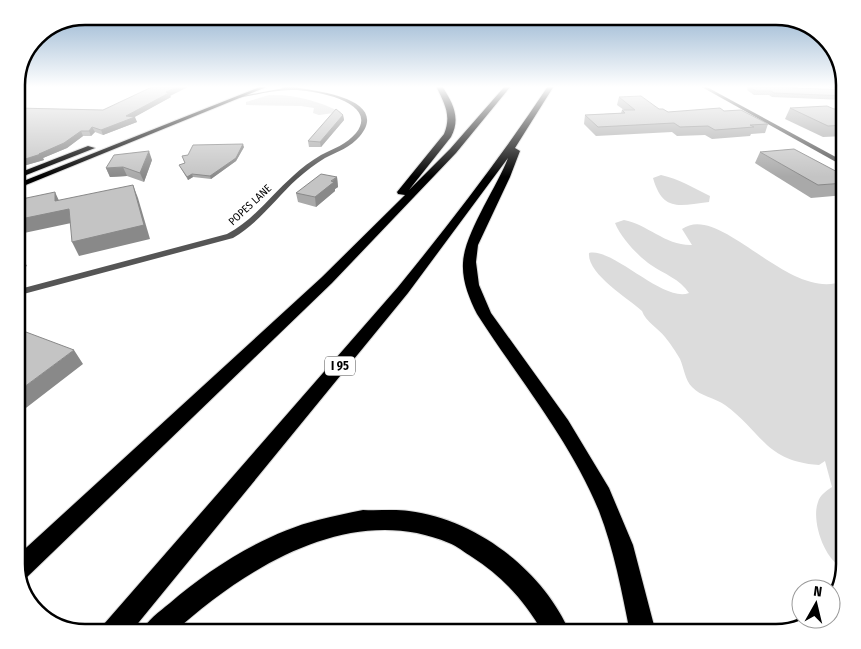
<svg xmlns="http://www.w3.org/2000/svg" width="861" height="649" viewBox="0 0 861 649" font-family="'Fira Sans Condensed',sans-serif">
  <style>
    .green { fill: #dcdcdc }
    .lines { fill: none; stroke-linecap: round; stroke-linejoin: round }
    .primary-casing { stroke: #dbdbdb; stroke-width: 2 }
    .highway-casing { stroke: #dbdbdb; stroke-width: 2 }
    .street { fill: #555; fill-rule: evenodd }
    .secondary { fill: #222; fill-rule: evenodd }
    .primary { fill: #000; fill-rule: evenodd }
    .highway { fill: #000; fill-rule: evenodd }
    .wall { fill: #a9a9a9 }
    .shaded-wall { fill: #898989 }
    .building { fill: #c4c4c4; stroke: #898989 }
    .labels { text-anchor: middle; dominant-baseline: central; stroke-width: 4.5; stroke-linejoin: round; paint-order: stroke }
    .far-street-label { font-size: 11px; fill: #000; stroke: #fff }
    .shield { fill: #fff; stroke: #4c4c4c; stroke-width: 1 }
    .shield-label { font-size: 12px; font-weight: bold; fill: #000 }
    .rim { fill: none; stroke: #000; stroke-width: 2.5 }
  </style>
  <rect width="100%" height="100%" fill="#fff"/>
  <!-- green -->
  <g class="green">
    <path d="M269,95C295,94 318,101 341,112L319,115L313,113L314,108L301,106L246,105V102Z"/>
    <path d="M661,175C679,179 694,188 710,196L709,202C680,205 663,213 653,178Z"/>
    <path d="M624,220C647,224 666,246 692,245L682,229C721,201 791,306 845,280L844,568C824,561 811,520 818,502C820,495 826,491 832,487L825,461L819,465C765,461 762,432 725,405C715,398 700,396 692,387C685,380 684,368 680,359C676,352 670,343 665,337C658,328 646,322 642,311C628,298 587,274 589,253C613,247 663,303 689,293C680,279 664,274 651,265C638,256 621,238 615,223Z"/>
  </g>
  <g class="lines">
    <!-- primary casing -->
    <g class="primary-casing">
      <g id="primary">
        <polygon points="262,86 269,86 16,189 16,184"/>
        <polygon points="88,146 95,148 16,179 16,174"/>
      </g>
    </g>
    <!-- highway casing -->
    <g class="highway-casing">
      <g id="highway">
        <path d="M436,86H442C453,103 461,118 451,137L409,190L450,149L505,86H511L456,153L332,283L23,581L16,568V557L322,277L405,195L398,194L397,192L444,134C452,115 444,103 436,86Z"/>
        <path d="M548,86H554L515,148L520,151L510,177L478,245L476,262L479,285L491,313L568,420L609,488L633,545L656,633H630C622,592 614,550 599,511C570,440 518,378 477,314C469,298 462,281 463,263C464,234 497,187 508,158L408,293L130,633H100L104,624L398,287C451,222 502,156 548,86Z"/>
        <path d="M363,510C378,511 394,509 409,511C476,519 544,571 570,633H543C525,601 502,576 472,557C464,552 457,546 449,543C350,501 244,569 173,633H141C147,620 159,612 170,603C210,568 266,533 318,520C333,516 348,513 363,510Z"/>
      </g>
    </g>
    <!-- street -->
    <g class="street">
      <path d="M279,86C287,85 296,88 305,89C326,92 388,102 360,136C351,147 337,152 325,158C315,164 306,171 297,179C276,198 258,224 233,238L16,296V290L227,234C253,221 271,195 293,176C301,168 311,161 321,155C333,149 347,144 356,133C381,101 310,89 291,90C274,90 255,95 238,98L236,97L284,88Z"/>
      <polygon points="700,86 705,86 845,162 845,167"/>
    </g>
    <!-- secondary -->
    <polygon class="secondary" points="729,86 760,86 762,87 760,88"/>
    <!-- primary -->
    <use href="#primary" class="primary"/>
    <!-- highway -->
    <use href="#highway" class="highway"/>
  </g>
  <!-- wall -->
  <g class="wall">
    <polygon points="748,86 845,90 845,100 772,97 769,95 754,95 747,90"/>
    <polygon points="774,86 845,86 845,88"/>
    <polygon points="170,96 171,97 134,117 137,122 103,135 95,132 91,136 83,136 67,148 43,158 44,160 16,168 16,108 103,110"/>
    <polygon points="619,97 668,112 724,111 768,124 765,133 751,134 750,136 712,139 705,135 677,136 672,132 596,136 584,124 585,115 621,113 622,110 624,110 617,105"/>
    <polygon points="790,108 845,109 845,136 823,137 785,119"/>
    <polygon points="343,115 344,120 321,147 309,147 308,141"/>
    <polygon points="244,147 236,161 211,179 193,177 188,180 179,165 185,163 182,156"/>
    <polygon points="760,152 845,176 845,195 811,198 755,163"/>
    <polygon points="152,160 144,182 127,176 110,177 106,168"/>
    <polygon points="337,177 338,187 335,189 335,191 316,207 298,202 296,193"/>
  </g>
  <!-- shaded-wall -->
  <g class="shaded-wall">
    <polygon points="179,86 190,86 170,96 171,97 133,118 135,117 137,122 103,135 101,130 166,92"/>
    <polygon points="343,115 344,120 321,147 320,142"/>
    <polygon points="92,127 95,132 91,136 89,131"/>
    <polygon points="81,131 83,136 67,148 43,158 44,160 16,168 16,162 39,154"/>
    <polygon points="243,144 244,147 236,161 211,179 210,176"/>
    <polygon points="149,151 152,160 144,182 140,173"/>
    <polygon points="123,167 127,176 110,177 106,168"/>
    <polygon points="192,174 193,177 188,180 187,177"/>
    <polygon points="337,177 338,187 335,189 335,191 316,207 315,197"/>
    <polygon points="133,185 138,198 150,239 79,256 72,242"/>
    <polygon points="55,192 61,205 69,209 76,222 24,233 16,221 16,220 55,201"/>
    <polygon points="21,255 27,266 16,271 16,257"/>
    <polygon points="74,350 83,364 22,411 24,412 16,419 16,393"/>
  </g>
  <!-- building -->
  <g class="building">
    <polygon points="154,86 179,86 166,92 169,93 126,116 135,117 101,130 92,127 89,131 81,131 64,143 39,154 41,154 16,162 16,108 103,110"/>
    <polygon points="748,86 845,90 845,96 774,93 771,91 756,91"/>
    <polygon points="641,96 659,109 663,109 668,112 720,108 724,111 741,110 768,124 750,125 754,127 715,130 708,126 680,127 674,123 598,127 585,115 625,113 622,110 635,110 619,97"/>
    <polygon points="827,106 834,109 845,109 845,125 828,126 790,108"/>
    <polygon points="336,109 343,115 320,142 308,141"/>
    <polygon points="243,144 236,158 210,176 192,174 187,177 179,165 185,163 182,156 188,155 193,145"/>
    <polygon points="794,149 845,176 845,183 818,185 760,152"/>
    <polygon points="149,151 140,173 123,167 106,168 114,155"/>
    <polygon points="321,174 337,177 331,181 334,182 315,197 296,193"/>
    <polygon points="133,185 144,225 72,242 69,209 16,220 17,200 55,192 55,201"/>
    <polygon points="16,253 21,255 16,257"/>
    <polygon points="18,329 74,350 16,393 16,331"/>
  </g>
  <!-- sky -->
  <linearGradient id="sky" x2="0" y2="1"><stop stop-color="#8cadcc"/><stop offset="0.49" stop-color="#fff"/><stop offset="1" stop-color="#fff" stop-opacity="0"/></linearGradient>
  <rect width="861" height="177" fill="url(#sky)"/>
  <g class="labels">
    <!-- far-street labels -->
    <g class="far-street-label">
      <text transform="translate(250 205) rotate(-43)">POPES LANE</text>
    </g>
    <!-- shield labels -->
    <rect class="shield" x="325" y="356.5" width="30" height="19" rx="4"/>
    <g class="shield-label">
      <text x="340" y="366">I 95</text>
    </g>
  </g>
  <!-- crop -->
  <path d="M0 0H861V649H0ZM85 25H776A60 60 0 0 1 836 85V564A60 60 0 0 1 776 624H85A60 60 0 0 1 25 564V85A60 60 0 0 1 85 25Z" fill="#fff" fill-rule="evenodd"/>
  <path class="rim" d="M85 25H776A60 60 0 0 1 836 85V564A60 60 0 0 1 776 624H85A60 60 0 0 1 25 564V85A60 60 0 0 1 85 25Z"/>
  <!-- north arrow -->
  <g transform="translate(816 604) rotate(8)"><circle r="24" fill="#ffffff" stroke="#999999"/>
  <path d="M0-4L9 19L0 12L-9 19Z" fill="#000000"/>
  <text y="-8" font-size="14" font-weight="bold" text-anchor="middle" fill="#000000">N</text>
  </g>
</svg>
